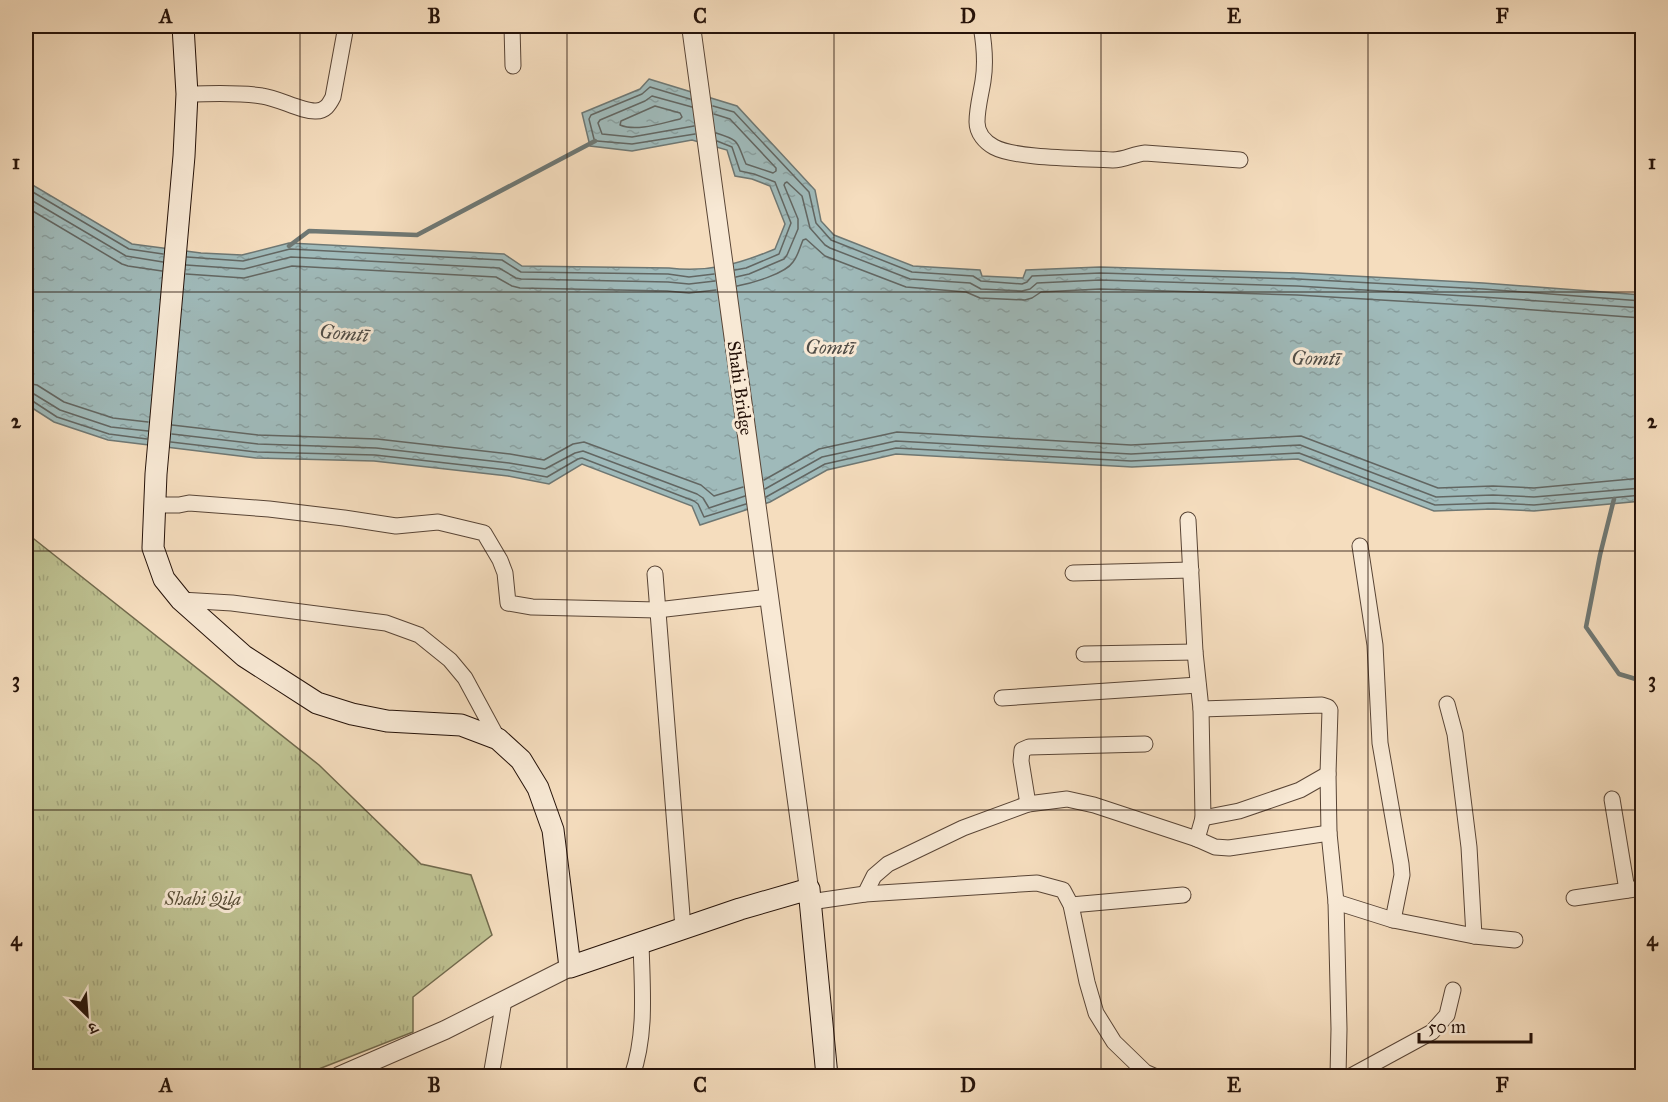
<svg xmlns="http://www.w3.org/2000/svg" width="1668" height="1102" viewBox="0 0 1668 1102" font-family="'IM FELL Great Primer','Noto Serif Devanagari',serif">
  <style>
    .grass { fill: url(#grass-tufts); stroke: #71694c; stroke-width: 1.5 }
    .water { fill: url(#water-ripples); stroke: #6e7773; stroke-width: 1.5 }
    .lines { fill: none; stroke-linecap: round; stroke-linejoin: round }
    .shore { stroke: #626662; stroke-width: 1.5 }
    .stream { stroke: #6e7773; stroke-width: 4.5 }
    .minor-casing { stroke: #594536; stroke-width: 17 }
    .tertiary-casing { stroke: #594536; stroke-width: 20 }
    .secondary-casing { stroke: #251209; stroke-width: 23 }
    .minor { stroke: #f8e9d5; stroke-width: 15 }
    .tertiary { stroke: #f8e9d5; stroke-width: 18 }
    .secondary { stroke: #f8e9d5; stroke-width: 21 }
    .grid { fill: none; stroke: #251209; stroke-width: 1.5; stroke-opacity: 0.55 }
    .labels { text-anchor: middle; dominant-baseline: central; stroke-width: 6; stroke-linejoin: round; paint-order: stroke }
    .street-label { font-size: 18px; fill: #251209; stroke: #f8e9d5 }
    .park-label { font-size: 18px; font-style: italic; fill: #5a4f38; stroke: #f8e9d5 }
    .water-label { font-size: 20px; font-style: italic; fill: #504d47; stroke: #f8e9d5 }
    .neatline { fill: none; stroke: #251209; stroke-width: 2 }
    .grid-label { font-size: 20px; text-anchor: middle; font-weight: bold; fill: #251209 }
  </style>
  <defs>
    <pattern id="grass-tufts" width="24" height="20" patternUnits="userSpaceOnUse" patternTransform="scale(1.5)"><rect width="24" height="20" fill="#bdc090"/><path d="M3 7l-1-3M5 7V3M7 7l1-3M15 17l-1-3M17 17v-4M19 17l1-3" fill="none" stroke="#a2a47b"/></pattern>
    <pattern id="water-ripples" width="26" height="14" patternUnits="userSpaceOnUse" patternTransform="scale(1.5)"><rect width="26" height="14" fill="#9fbaba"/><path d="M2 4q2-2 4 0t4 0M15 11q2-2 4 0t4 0" fill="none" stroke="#899f9f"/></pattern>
  </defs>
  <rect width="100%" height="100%" fill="#f5ddbe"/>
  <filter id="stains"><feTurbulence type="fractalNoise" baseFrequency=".00333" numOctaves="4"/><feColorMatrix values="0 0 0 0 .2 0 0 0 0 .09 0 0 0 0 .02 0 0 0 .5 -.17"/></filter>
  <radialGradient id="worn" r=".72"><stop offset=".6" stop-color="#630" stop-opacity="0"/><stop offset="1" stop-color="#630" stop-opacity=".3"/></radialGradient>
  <!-- grass -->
  <polygon class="grass" points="34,539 319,765 421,864 471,875 492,935 413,997 413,1032 301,1076 26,1076 26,541"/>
  <!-- water -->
  <path class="water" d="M649,79L737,106L815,190L821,221L834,235L913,266L980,270L982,276L1023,278L1026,270L1100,267L1298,273L1483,283L1642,295V501L1534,511L1493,509L1434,511L1298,459L1132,467L896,454L827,470L770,502L700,525L692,506L582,464L549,484L508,476L374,461L256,458L108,440L54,422L26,404V181L132,244L201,253L242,255L289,243L504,254L522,266L669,268C707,273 739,264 775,249L785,224L770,186L752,179L735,176L727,150L692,140L632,151L590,146L582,113L640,89Z"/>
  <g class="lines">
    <!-- shore -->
    <g class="shore">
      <polyline points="690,99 650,87 642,94 591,115 589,119 594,139 597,141 632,144 695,134"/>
      <path d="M655,106L680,113L682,117L680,119C662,123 637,132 620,125L621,121Z"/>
      <polyline points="713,106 734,112 809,192 816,223 831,240 912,272 973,276 981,281 1022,284 1027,282 1032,276 1100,273 1298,279 1483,289 1642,301"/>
      <polyline points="692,107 652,96 645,101 600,120 598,123 602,134 632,137 694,126"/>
      <path d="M714,114L730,119L776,168V171L773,173L746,164C736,142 742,141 716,133"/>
      <polyline points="717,141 732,147 740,171 754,174 775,182 791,223 779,254 746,268 735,270"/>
      <polyline points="26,188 129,249 163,254"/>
      <polyline points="26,197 126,256 163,262"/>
      <polyline points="26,207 122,264 128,266 162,271"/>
      <polyline points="187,257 243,261 290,249 502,260 521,272 668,274 689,277 714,274"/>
      <polyline points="186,265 244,269 291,257 499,268 516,278 521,279 668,282 689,284 715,281"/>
      <polyline points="186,274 244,278 292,266 496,277 512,286 520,288 667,291 689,293 716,290"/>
      <polyline points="736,277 749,274 784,259 787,255 798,229 798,219 784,185 785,183 787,182 802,196 810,228 825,245 830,248 910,279 970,283 981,289 1022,291 1030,289 1037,283 1100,280 1297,286 1482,297 1642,308"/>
      <path d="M737,286C752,283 785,274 793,262C798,256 800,247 803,240L806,239L825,256L906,287L966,292L980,298L1025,300L1032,298L1041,292L1100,289L1297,295L1482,306L1642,318"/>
      <polyline points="26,383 37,385 64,402 113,418 148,422"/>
      <polyline points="26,392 34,394 60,410 111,427 148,431"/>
      <polyline points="26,399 31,400 57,417 109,434 147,439"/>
      <polyline points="172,425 258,435 377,439 510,454 544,460 573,444 584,442 701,485 714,496 743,487"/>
      <polyline points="172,434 258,444 376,448 509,463 545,469 575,453 583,451 697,494 703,498 709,508 745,496"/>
      <polyline points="171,442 257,452 375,455 508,470 547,477 578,459 582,458 694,501 698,504 704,517 746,504"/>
      <polyline points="764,480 819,449 897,432 1131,445 1301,436 1438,488 1493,486 1534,488 1642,478"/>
      <polyline points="765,489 822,457 896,441 1131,454 1300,445 1436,497 1493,495 1534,497 1642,488"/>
      <polyline points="766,497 825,464 896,448 1131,461 1299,453 1435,505 1493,503 1534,505 1642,495"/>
    </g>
    <!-- stream -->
    <g class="stream">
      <polyline points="289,246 309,231 417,235 595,141"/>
      <polyline points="1614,499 1600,555 1586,627 1619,674 1639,680 1642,678"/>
    </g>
    <!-- minor casing -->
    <g class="minor-casing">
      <g id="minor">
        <polyline points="512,26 513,66"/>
        <path d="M981,26C984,43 986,63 983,81C981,94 977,108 977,122C977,133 985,142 994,147C1016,159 1085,158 1113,160C1124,160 1134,154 1145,153L1240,160"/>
        <path d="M187,94C211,94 238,92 262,96C278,98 303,112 316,111C325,111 329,105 333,97L346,26"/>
        <polyline points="154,505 179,505 189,503 269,509 344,518 396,526 438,522 484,533 500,560 505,573 508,603 532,607 657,610 769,597"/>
        <polyline points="1188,520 1195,652 1201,709 1203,818 1197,839"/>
        <polyline points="1360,546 1375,645 1380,743 1401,864 1402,875 1393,920"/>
        <polyline points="1073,573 1191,570"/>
        <polyline points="655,574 683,928"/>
        <polyline points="181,600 232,603 386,623 419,635 450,660 465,678 498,739"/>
        <polyline points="1084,654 1195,652"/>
        <polyline points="1002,698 1198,685"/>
        <polyline points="1447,704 1455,734 1469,847 1474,936"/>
        <polyline points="1201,709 1322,705 1328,707 1330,710 1328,774 1329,833 1336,902 1339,1029 1338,1076"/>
        <polyline points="1612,799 1627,890"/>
        <polyline points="1028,804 1021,761 1022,750 1029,747 1145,744"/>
        <polyline points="1203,818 1239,811 1300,790 1328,774"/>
        <polyline points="865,894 874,876 888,864 963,828 1028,804 1067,799 1094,805 1197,839 1215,847 1229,848 1329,833"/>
        <polyline points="1574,898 1642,888"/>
        <polyline points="810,902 865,894 1037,883 1063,890 1071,905 1087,982 1096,1013 1114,1042 1145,1072 1154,1076"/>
        <polyline points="1336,902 1393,920 1474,936 1515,940"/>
        <polyline points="1071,905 1183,895"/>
        <polyline points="491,1076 504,1000"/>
        <path d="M632,1076C647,1033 642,987 641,942"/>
        <polyline points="1351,1076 1432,1032 1447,1015 1453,990"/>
      </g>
    </g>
    <!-- tertiary casing -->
    <g class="tertiary-casing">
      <g id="tertiary">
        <polyline points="691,26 809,889"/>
        <polyline points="339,1076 445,1030 570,967"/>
      </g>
    </g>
    <!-- secondary casing -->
    <g class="secondary-casing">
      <polyline id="secondary" points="183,26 187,94 184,156 156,474 153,548 164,579 181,600 244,656 317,703 352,714 387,721 461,725 498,739 521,760 538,788 553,830 570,967 740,909 809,889 827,1076"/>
    </g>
    <!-- minor -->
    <use href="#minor" class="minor"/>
    <!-- tertiary -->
    <use href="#tertiary" class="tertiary"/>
    <!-- secondary -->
    <use href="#secondary" class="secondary"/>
  </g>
  <!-- grid -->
  <path class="grid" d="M300,26V1076M567,26V1076M834,26V1076M1101,26V1076M1368,26V1076M26,292H1642M26,551H1642M26,810H1642"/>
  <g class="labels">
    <!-- street labels -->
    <g class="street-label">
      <text transform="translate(740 388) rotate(82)">Shahi Bridge</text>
    </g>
    <!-- park labels -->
    <g class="park-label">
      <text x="203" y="899">Shahi Qila</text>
    </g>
    <!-- water labels -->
    <g class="water-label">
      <text transform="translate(344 333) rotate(5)">Gomtī</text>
      <text transform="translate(830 347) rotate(1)">Gomtī</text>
      <text transform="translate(1316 358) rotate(1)">Gomtī</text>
    </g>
  </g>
  <!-- margin -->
  <rect width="1668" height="1102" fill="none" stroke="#f5ddbe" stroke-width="66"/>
  <!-- north arrow -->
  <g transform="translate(87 1015) rotate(155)" stroke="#f8e9d5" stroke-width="4.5" paint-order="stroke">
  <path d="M0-4.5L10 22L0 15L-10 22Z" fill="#251209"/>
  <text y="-9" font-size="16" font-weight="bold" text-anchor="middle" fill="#251209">उ</text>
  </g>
  <!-- scale -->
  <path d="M1419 1033v9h112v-9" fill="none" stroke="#251209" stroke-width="3"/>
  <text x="1428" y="1033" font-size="18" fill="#251209" stroke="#f8e9d5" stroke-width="4.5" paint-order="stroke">50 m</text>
  <rect x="33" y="33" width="1602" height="1036" class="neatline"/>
  <g class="grid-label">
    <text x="166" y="23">A</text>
    <text x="434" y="23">B</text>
    <text x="700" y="23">C</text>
    <text x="968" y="23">D</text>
    <text x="1234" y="23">E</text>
    <text x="1502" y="23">F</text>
    <text x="16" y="169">1</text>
    <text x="1652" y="169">1</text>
    <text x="16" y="428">2</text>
    <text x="1652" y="428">2</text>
    <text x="16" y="687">3</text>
    <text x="1652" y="687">3</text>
    <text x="16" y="946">4</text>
    <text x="1652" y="946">4</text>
    <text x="166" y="1092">A</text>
    <text x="434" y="1092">B</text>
    <text x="700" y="1092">C</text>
    <text x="968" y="1092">D</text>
    <text x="1234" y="1092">E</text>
    <text x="1502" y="1092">F</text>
  </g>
  <rect width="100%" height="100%" filter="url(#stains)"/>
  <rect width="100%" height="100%" fill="url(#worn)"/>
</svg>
